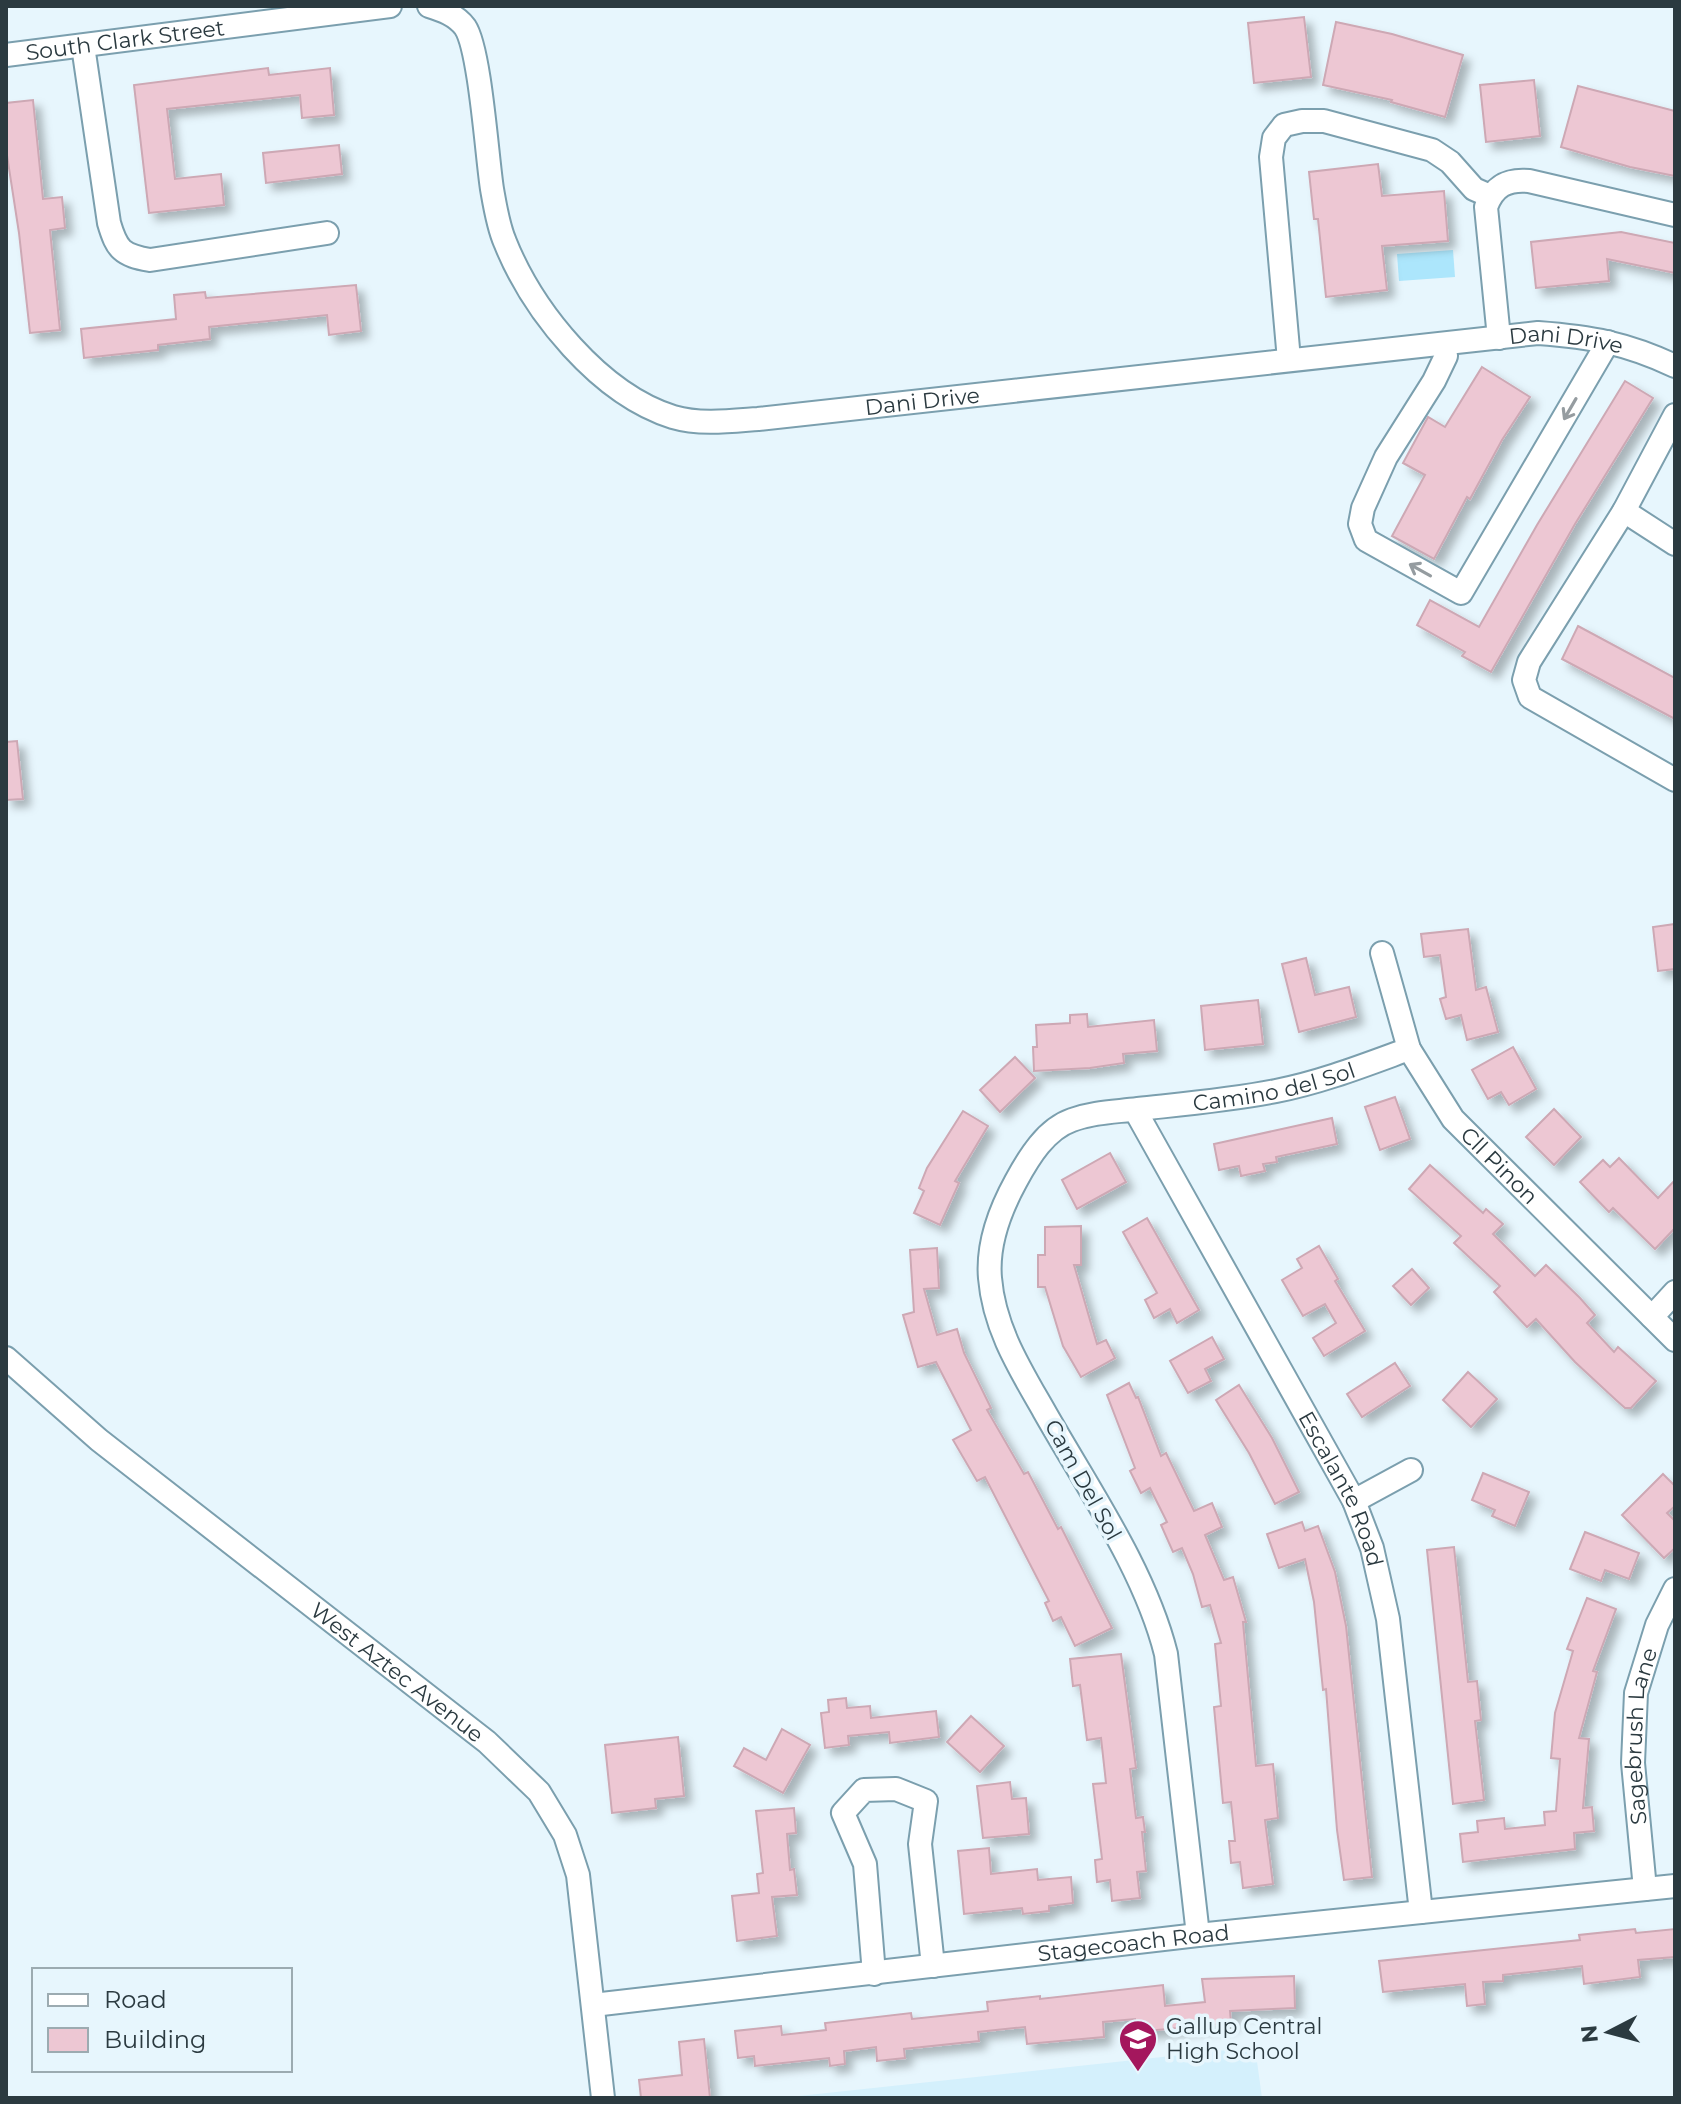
<svg xmlns="http://www.w3.org/2000/svg" width="1681" height="2104" viewBox="0 0 1681 2104" font-family="Montserrat,sans-serif">
  <style>
    .built { fill: #d4f0fc }
    .green { fill: #ace6fc }
    .building { fill: #edc7d3; stroke: #cda8b4; stroke-width: 2; filter: url(#shadow) }
    .lines { fill: none; stroke-linecap: round; stroke-linejoin: round }
    .minor-casing { stroke: #7b9fae; stroke-width: 26 }
    .minor { stroke: #fff; stroke-width: 22 }
    .oneway { stroke: #959ca0 }
    .labels { text-anchor: middle; dominant-baseline: central; stroke-width: 7; stroke-linejoin: round; paint-order: stroke }
    .street-label { font-size: 22px; fill: #2b3a40; stroke: #e7f6fd }
    .poi-label { font-size: 22px; fill: #2b3a40; stroke: #e7f6fd; text-anchor: start }
  </style>
  <defs>
    <filter id="shadow"><feDropShadow dx="7" dy="7" stdDeviation="4" flood-color="#0004"/></filter>
  </defs>
  <rect width="100%" height="100%" fill="#e7f6fd"/>
  <!-- built -->
  <polygon class="built" points="1255,2047 1262,2098 780,2098"/>
  <!-- green -->
  <polygon class="green" points="1453,250 1455,277 1399,281 1397,254"/>
  <!-- building -->
  <g class="building">
    <polygon points="1304,17 1311,77 1254,83 1248,23"/>
    <polygon points="1336,22 1392,34 1463,55 1445,117 1391,102 1392,100 1323,85"/>
    <polygon points="268,68 269,75 330,68 334,115 302,118 300,95 167,109 175,179 221,174 224,205 149,213 134,85"/>
    <polygon points="1534,80 1540,136 1486,142 1480,85"/>
    <polygon points="1578,86 1675,111 1675,176 1630,167 1561,147"/>
    <polygon points="33,100 43,199 62,197 65,228 50,230 60,330 30,333 19,233 6,149 6,103"/>
    <polygon points="339,145 342,174 266,183 263,153"/>
    <polygon points="1378,164 1382,196 1444,191 1448,241 1382,246 1387,290 1326,297 1318,219 1314,219 1309,172"/>
    <polygon points="1621,232 1675,243 1675,273 1607,259 1609,281 1536,288 1531,242"/>
    <polygon points="356,285 361,331 329,335 327,315 209,327 210,339 158,345 158,350 84,358 81,329 176,319 174,295 205,292 206,298"/>
    <polygon points="1482,367 1530,397 1502,440 1470,499 1467,497 1434,559 1392,536 1425,475 1403,463 1428,417 1445,427"/>
    <polygon points="1625,381 1653,398 1575,524 1491,672 1462,656 1465,652 1417,625 1430,600 1479,627 1537,525"/>
    <polygon points="1578,626 1675,678 1675,719 1562,659"/>
    <polygon points="17,741 23,799 6,800 6,742"/>
    <polygon points="1675,924 1675,969 1658,971 1653,927"/>
    <polygon points="1468,929 1476,990 1486,987 1498,1032 1467,1040 1461,1015 1446,1019 1440,999 1446,997 1440,955 1424,957 1421,934"/>
    <polygon points="1306,958 1315,995 1349,987 1356,1017 1299,1032 1282,964"/>
    <polygon points="1258,1000 1263,1044 1205,1050 1201,1006"/>
    <polygon points="1087,1014 1088,1027 1154,1020 1157,1051 1123,1054 1124,1063 1090,1068 1034,1071 1033,1047 1037,1047 1036,1025 1070,1023 1070,1015"/>
    <polygon points="1513,1047 1536,1089 1509,1105 1501,1092 1488,1099 1472,1070"/>
    <polygon points="1015,1057 1035,1078 1000,1112 980,1090"/>
    <polygon points="1395,1097 1410,1139 1380,1150 1365,1107"/>
    <polygon points="1554,1109 1581,1137 1554,1165 1526,1137"/>
    <polygon points="963,1111 988,1126 955,1181 959,1183 940,1225 914,1213 924,1191 919,1188 927,1168"/>
    <polygon points="1332,1118 1337,1144 1276,1157 1277,1162 1263,1164 1265,1171 1241,1176 1239,1166 1219,1170 1214,1144"/>
    <polygon points="1110,1153 1126,1182 1077,1209 1062,1180"/>
    <polygon points="1619,1158 1658,1198 1675,1180 1675,1228 1655,1249 1613,1208 1609,1212 1580,1182 1603,1160 1610,1167"/>
    <polygon points="1430,1165 1483,1213 1486,1209 1503,1224 1493,1234 1535,1276 1546,1265 1580,1298 1595,1315 1587,1323 1614,1352 1618,1347 1656,1381 1631,1408 1625,1408 1616,1400 1575,1362 1536,1319 1527,1327 1494,1292 1500,1286 1454,1243 1461,1236 1409,1189"/>
    <polygon points="1147,1218 1199,1310 1177,1323 1170,1309 1154,1318 1145,1300 1157,1293 1123,1232"/>
    <polygon points="1081,1226 1081,1265 1074,1265 1097,1344 1106,1340 1115,1358 1081,1377 1063,1346 1045,1287 1038,1287 1038,1255 1045,1255 1045,1227"/>
    <polygon points="1319,1246 1338,1279 1335,1281 1365,1331 1324,1356 1313,1338 1336,1323 1325,1304 1303,1316 1282,1280 1302,1268 1297,1259"/>
    <polygon points="937,1248 939,1288 924,1289 937,1335 957,1329 964,1353 991,1408 987,1410 1024,1474 1028,1472 1058,1529 1061,1527 1112,1628 1075,1646 1061,1617 1053,1621 1045,1603 1049,1601 985,1477 977,1481 953,1440 971,1430 936,1362 918,1367 903,1315 914,1312 910,1250"/>
    <polygon points="1412,1269 1429,1288 1411,1305 1393,1286"/>
    <polygon points="1212,1337 1224,1359 1205,1369 1211,1381 1188,1393 1170,1361"/>
    <polygon points="1395,1363 1410,1386 1362,1417 1347,1394"/>
    <polygon points="1468,1372 1497,1399 1471,1427 1443,1400"/>
    <polygon points="1129,1383 1136,1398 1138,1397 1161,1456 1166,1453 1194,1511 1212,1503 1222,1527 1205,1535 1224,1580 1233,1577 1246,1622 1243,1622 1256,1766 1273,1764 1278,1818 1265,1820 1273,1884 1243,1888 1240,1862 1231,1863 1229,1841 1235,1841 1231,1802 1223,1803 1214,1707 1221,1706 1215,1644 1221,1643 1210,1605 1202,1607 1193,1574 1182,1548 1173,1552 1161,1525 1167,1522 1150,1488 1141,1493 1130,1471 1135,1468 1107,1395"/>
    <polygon points="1239,1385 1272,1438 1299,1492 1275,1504 1249,1453 1216,1400"/>
    <polygon points="1483,1473 1529,1492 1515,1526 1492,1516 1495,1510 1472,1500"/>
    <polygon points="1663,1474 1675,1486 1675,1506 1667,1513 1675,1521 1675,1548 1664,1558 1622,1515"/>
    <polygon points="1302,1522 1305,1531 1318,1526 1335,1572 1346,1626 1372,1877 1344,1880 1337,1830 1326,1689 1323,1690 1314,1602 1305,1559 1279,1568 1267,1534"/>
    <polygon points="1585,1532 1639,1553 1629,1579 1605,1570 1601,1581 1570,1569"/>
    <polygon points="1454,1547 1468,1682 1477,1681 1481,1720 1475,1721 1484,1800 1453,1804 1427,1550"/>
    <polygon points="1587,1598 1616,1609 1593,1671 1597,1672 1579,1738 1589,1739 1583,1808 1592,1807 1594,1831 1574,1833 1575,1849 1463,1862 1460,1834 1478,1832 1477,1821 1504,1818 1505,1829 1545,1825 1544,1812 1556,1811 1560,1759 1551,1758 1555,1713 1573,1651 1567,1649"/>
    <polygon points="1121,1654 1136,1768 1130,1769 1136,1818 1143,1817 1145,1832 1142,1832 1146,1871 1137,1872 1140,1898 1112,1901 1110,1880 1097,1882 1095,1860 1102,1859 1093,1784 1106,1783 1101,1738 1087,1740 1080,1685 1073,1686 1070,1659"/>
    <polygon points="846,1698 847,1708 870,1706 871,1718 936,1711 939,1737 890,1743 889,1732 848,1736 849,1745 825,1748 821,1713 829,1712 828,1700"/>
    <polygon points="971,1716 1004,1746 980,1772 947,1742"/>
    <polygon points="782,1729 810,1745 783,1793 734,1766 744,1748 766,1760"/>
    <polygon points="678,1737 684,1796 655,1799 656,1808 612,1813 605,1745"/>
    <polygon points="1010,1782 1012,1799 1026,1798 1029,1834 983,1838 977,1786"/>
    <polygon points="794,1808 796,1833 787,1834 790,1870 794,1869 797,1895 772,1897 777,1936 737,1941 732,1896 759,1893 757,1874 763,1873 756,1811"/>
    <polygon points="989,1848 991,1874 1037,1869 1038,1880 1071,1877 1073,1903 1049,1906 1049,1911 1023,1914 1022,1908 964,1914 958,1851"/>
    <polygon points="1635,1929 1636,1933 1675,1929 1675,1957 1638,1960 1640,1977 1584,1984 1582,1966 1503,1975 1503,1981 1483,1982 1485,2004 1467,2006 1465,1984 1383,1992 1379,1961 1580,1940 1579,1935"/>
    <polygon points="1294,1976 1295,2008 1230,2011 1231,2023 1136,2032 1135,2019 1103,2022 1104,2037 1027,2044 1025,2027 978,2032 979,2041 904,2049 905,2058 877,2061 876,2047 844,2051 845,2064 830,2066 829,2058 755,2066 754,2056 738,2058 735,2031 781,2026 782,2035 826,2030 825,2023 911,2013 912,2019 988,2011 987,2002 1040,1996 1040,1999 1163,1985 1165,2006 1205,2002 1202,1979"/>
    <polygon points="704,2039 710,2098 641,2098 639,2080 682,2075 679,2042"/>
  </g>
  <g class="lines">
    <!-- minor casing -->
    <g class="minor-casing">
      <g id="minor">
        <path id="s1" d="M429,6C442,10 456,15 465,27C480,49 487,157 492,189C495,206 498,226 505,242C533,312 600,394 673,417C700,425 731,421 758,419L1538,333C1591,337 1626,343 1675,366"/>
        <path d="M83,46L109,223C117,250 122,255 150,260L327,233"/>
        <path id="s2" d="M6,55L390,6"/>
        <path d="M1499,338L1486,207C1494,186 1507,179 1529,181L1675,215"/>
        <polyline points="1443,344 1446,356 1434,381 1386,457 1363,508 1360,524 1366,540 1461,593 1608,342"/>
        <polyline points="1289,360 1271,157 1274,138 1284,125 1302,121 1324,121 1432,150 1450,162 1474,189 1490,196"/>
        <polyline points="1675,415 1624,511 1529,662 1524,680 1530,697 1675,780"/>
        <polyline points="1624,511 1675,544"/>
        <path id="s3" d="M1382,953L1409,1049L1453,1119L1675,1340"/>
        <path id="s4" d="M1135,1110L1354,1501L1372,1548L1388,1619L1421,1912"/>
        <polyline points="1652,1317 1675,1292"/>
        <path id="s5" d="M6,1358L99,1440L487,1742L539,1792L565,1835L578,1875L603,2098"/>
        <polyline points="1354,1501 1411,1470"/>
        <path id="s6" d="M1645,1889L1633,1763L1636,1693L1657,1625L1675,1589"/>
        <path id="s7" d="M1198,1935L1166,1654C1145,1570 1087,1487 1044,1411C1020,1369 994,1328 990,1278C987,1243 1000,1210 1016,1181C1029,1157 1046,1129 1072,1120C1094,1112 1115,1112 1138,1109C1184,1104 1231,1100 1276,1091C1322,1082 1365,1065 1409,1049"/>
        <polyline points="874,1974 865,1864 843,1813 864,1790 896,1789 926,1801 920,1844 933,1966"/>
        <path id="s8" d="M593,2005L1198,1935L1675,1886"/>
      </g>
    </g>
    <!-- minor -->
    <use href="#minor" class="minor"/>
  </g>
  <!-- one-way arrows -->
  <defs><path id="oneway-shaft" d="M-6 0H5M1.5-3L5.5 0L1.5 3" fill="none" stroke-width="1.6" stroke-linecap="round" stroke-linejoin="round" transform="scale(2)"/></defs>
  <g class="oneway">
    <use href="#oneway-shaft" transform="translate(1570 409) rotate(120)"/>
    <use href="#oneway-shaft" transform="translate(1420 570) rotate(-151)"/>
  </g>
  <!-- icons -->
  <defs>
    <g id="school-pin" transform="scale(2)"><path d="M0 17L-7.5 6A9.5 9.5 0 1 1 7.5 6Z" fill="#a4175d" stroke="#e7f6fd"/><path d="M0-5L7-2L0 1L-7-2ZM-4 1L0 2.5L4 1V4Q0 6-4 4Z" fill="#fff"/></g>
  </defs>
  <g fill-rule="evenodd">
    <use href="#school-pin" x="1138" y="2039"/>
  </g>
  <g class="labels">
    <!-- street labels -->
    <g class="street-label">
      <text stroke="none"><textPath href="#s2" startOffset="120">South Clark Street</textPath></text>
      <text stroke="none"><textPath href="#s1" startOffset="1410">Dani Drive</textPath></text>
      <text stroke="none"><textPath href="#s1" startOffset="762">Dani Drive</textPath></text>
      <text stroke="none"><textPath href="#s7" startOffset="1092">Camino del Sol</textPath></text>
      <text stroke="none"><textPath href="#s3" startOffset="248">Cll Pinon</textPath></text>
      <text transform="translate(1083 1480) rotate(61)">Cam Del Sol</text>
      <text stroke="none"><textPath href="#s4" startOffset="432">Escalante Road</textPath></text>
      <text stroke="none"><textPath href="#s5" startOffset="502">West Aztec Avenue</textPath></text>
      <text stroke="none"><textPath href="#s6" startOffset="154">Sagebrush Lane</textPath></text>
      <text stroke="none"><textPath href="#s8" startOffset="544">Stagecoach Road</textPath></text>
    </g>
    <!-- poi labels -->
    <g class="poi-label">
      <text x="1166" y="2026">Gallup Central<tspan x="1166" dy="25">High School</tspan></text>
    </g>
  </g>
  <!-- border -->
  <rect width="1681" height="2104" fill="none" stroke="#2b3a40" stroke-width="16"/>
  <!-- legend -->
  <rect x="32" y="1968" width="260" height="104" fill="#e7f6fd" stroke="#9cabb1" stroke-width="2"/>
  <rect x="48" y="1994" width="40" height="12" fill="#ffffff" stroke="#9cabb1" stroke-width="2"/>
  <text x="104" y="2008" font-size="24" fill="#2b3a40">Road</text>
  <rect x="48" y="2028" width="40" height="24" fill="#edc7d3" stroke="#9cabb1" stroke-width="2"/>
  <text x="104" y="2048" font-size="24" fill="#2b3a40">Building</text>
  <!-- north arrow -->
  <g transform="translate(1609 2032) rotate(264)" stroke="#e7f6fd" stroke-width="6" paint-order="stroke">
  <path d="M0-6L14 30L0 20L-14 30Z" fill="#2b3a40"/>
  <text y="-12" font-size="22" font-weight="bold" text-anchor="middle" fill="#2b3a40">N</text>
  </g>
</svg>
